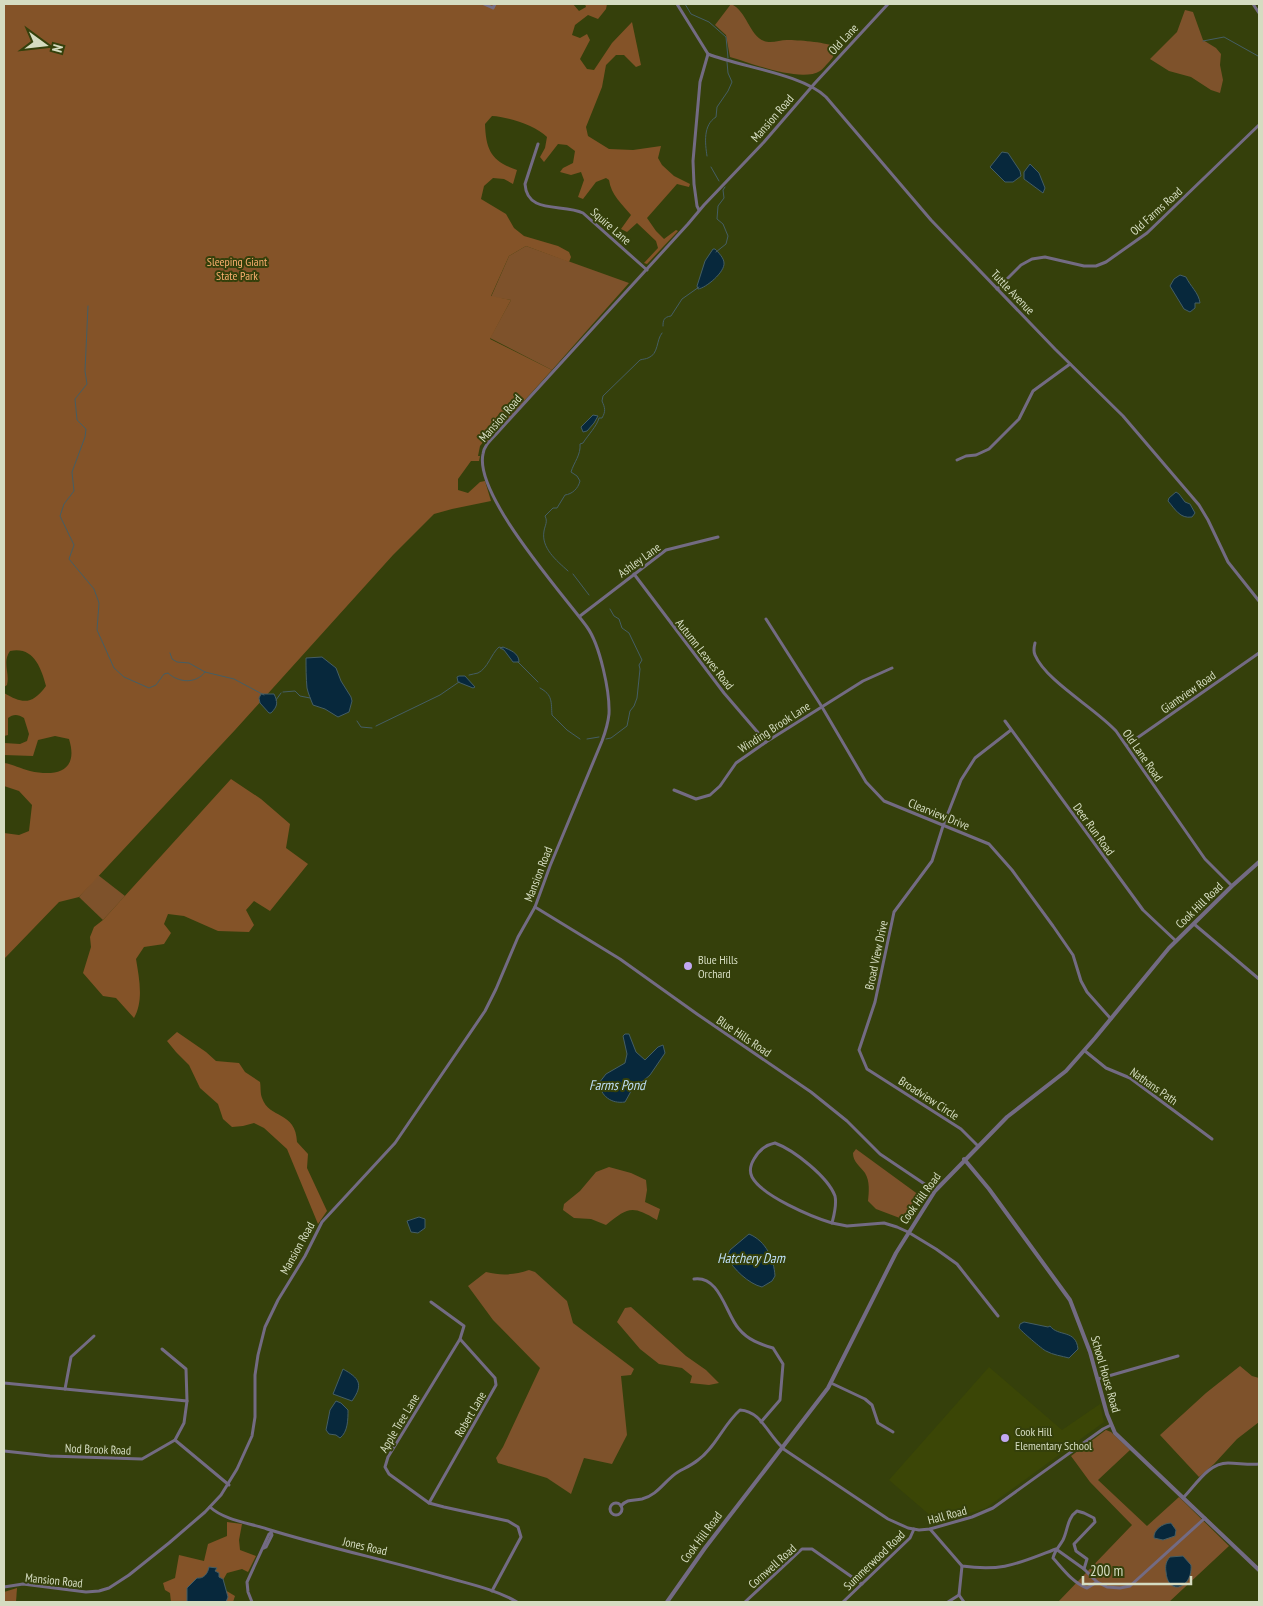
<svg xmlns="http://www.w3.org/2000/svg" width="1263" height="1606" viewBox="0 0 1263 1606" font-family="'PT Sans Narrow',sans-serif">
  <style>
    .built { fill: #3b4606 }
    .green { fill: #7e522b }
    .forest { fill: #845328 }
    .water { fill: #07283c; stroke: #455e64 }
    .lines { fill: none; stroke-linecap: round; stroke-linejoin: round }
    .stream { stroke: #455e64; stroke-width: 1 }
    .minor { stroke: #736b83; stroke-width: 3 }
    .tertiary { stroke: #736b83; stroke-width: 4 }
    .poi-dot { fill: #c2a8f2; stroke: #35400b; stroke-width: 2 }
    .labels { text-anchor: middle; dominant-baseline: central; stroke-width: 4; stroke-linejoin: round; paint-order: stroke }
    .street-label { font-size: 12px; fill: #d5dcc1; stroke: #35400b }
    .park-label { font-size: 12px; fill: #f7ad6e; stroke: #35400b }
    .poi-label { font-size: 12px; fill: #d5dcc1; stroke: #35400b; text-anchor: start }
    .water-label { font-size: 14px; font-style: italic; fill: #bdddf5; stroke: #35400b }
  </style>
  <rect width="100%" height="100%" fill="#35400b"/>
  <!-- built -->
  <polygon class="built" points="989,1367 1062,1430 1100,1404 1104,1422 986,1508 939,1523 889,1480"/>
  <!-- green -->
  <g class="green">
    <path d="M731,4C747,11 749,35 764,41C771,44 780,40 787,40C798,40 824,42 833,46C835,55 834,57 828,63C826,65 823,69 820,71C801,83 751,63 730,57L726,35L715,25Z"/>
    <polygon points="1185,10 1193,12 1203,40 1216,48 1221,54 1220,65 1223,80 1220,93 1211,90 1191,77 1169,71 1150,59 1177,32"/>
    <polygon points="526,246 629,283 552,370 490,338 511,300 491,297 509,256"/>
    <polygon points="98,875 125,896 103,920 79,897"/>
    <path d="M856,1149L919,1195L905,1220L876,1209L868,1201C869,1192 870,1181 865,1173C860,1166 853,1162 853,1153Z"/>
    <path d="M609,1167L631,1173L646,1180L647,1190L645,1202L660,1209L657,1220C632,1205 628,1207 606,1225L591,1219L574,1218L563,1210L564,1204L580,1191L596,1172Z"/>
    <path d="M529,1270L535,1272L567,1301L573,1323L634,1369L631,1375L621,1376L627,1435L612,1464L584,1458L571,1494L547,1478L498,1463L496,1458L503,1447L540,1368L493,1320L468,1286L486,1272C502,1276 514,1275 529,1270Z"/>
    <polygon points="631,1307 686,1356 706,1370 719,1383 709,1385 690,1383 692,1376 682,1368 659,1364 640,1349 617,1322 625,1308"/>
    <polygon points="1240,1366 1252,1376 1259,1378 1259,1422 1237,1439 1214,1464 1199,1477 1160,1435 1206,1393"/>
    <polygon points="1106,1430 1111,1432 1130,1450 1098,1480 1147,1526 1179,1497 1229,1546 1169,1602 1058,1602 1132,1525 1090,1482 1071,1456"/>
  </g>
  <!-- forest -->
  <g class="forest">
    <path d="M4,4H573L579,11L586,7L585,4H607L606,9L598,19L588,15L575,25L572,35L580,38L587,34L590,40L580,59L587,69L594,70L612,43L632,22L641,65L636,67L624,55H616L606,65L602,87L586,127L588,136L609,149L633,150L661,146L658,158L662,165L674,176L690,184L689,187L677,184L647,218L656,231L664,239L676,230L678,231L647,264L644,263L658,248L656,241L637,223L627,232L621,229L631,215C622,204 611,195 609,180L606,178L596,182L583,199L578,197L584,180L581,172L571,175L560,172L563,168L573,163L575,151L567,145L558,144L544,162L540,157L545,148L547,137C536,126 509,117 492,116L485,124C486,150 491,161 517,170L513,184L504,179L493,178L484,186L481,199L506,214L514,228L524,236L558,246L569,252L571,257L569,262L526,246L509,256L491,296L511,300L490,339L552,370L487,442L484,441L480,446L478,456H480L479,461H471L458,479V490L468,493L480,482L485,481L491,501L452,509L434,514L393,555L235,730L79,897L59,902L4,959V833L19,835L29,831L32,805L19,791L4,786V763C13,764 21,769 30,771C57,777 79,771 69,739L55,736L38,740L33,756L4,755V743L20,744L27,741L29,734L24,718C18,714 13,714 8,718V735L4,736V693C23,704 32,705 46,686C41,667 33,646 10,651C2,662 10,673 7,685L4,687Z"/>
    <path d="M231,779L261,799L290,824L286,848L308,864L270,911L254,901L246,910L254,925L249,932L218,931L184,916L168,914L164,924L171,933L164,944L144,947L136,959C139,978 144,1000 134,1018L116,998L103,996L83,973L91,947L90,937L94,927L103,920Z"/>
    <path d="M177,1032L206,1052L216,1061L239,1063L245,1072L260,1082C261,1087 260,1093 262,1098C269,1119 296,1111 297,1142L308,1154L307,1168L327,1211L318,1224L287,1149L264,1128L254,1123L243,1126L232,1127L223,1119L218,1104L200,1088L189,1065L176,1052L167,1041Z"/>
    <polygon points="227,1522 242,1524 239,1540 240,1550 256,1556 248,1572 242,1569 227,1573 223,1580 225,1590 235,1596 233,1602 171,1602 170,1593 165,1590 163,1583 175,1578 179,1555 204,1561 208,1544 227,1536"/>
    <polygon points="17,1588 16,1602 4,1602 4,1592"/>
  </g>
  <!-- water -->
  <g class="water">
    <polygon points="1002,152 1008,153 1020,171 1021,176 1013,182 1005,182 990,167"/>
    <polygon points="1030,164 1039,173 1045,188 1043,193 1024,179 1024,172"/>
    <path d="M713,249H715C718,252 724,258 724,263C725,272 706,288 698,289L697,286L705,261Z"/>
    <path d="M1180,275L1186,277C1190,286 1199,293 1200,303H1195V308L1190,312L1184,309L1170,286L1174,279Z"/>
    <polygon points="593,415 598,416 594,423 587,431 583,432 581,427"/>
    <path d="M1176,492L1179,494L1185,502L1190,504L1195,513L1192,517C1180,519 1175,509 1168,501L1169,498Z"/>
    <path d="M503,647C510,650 519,653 519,662H513L504,650L500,648Z"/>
    <path d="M322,657L336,668L341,681L351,697L352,701L349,712L338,717L325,709L313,705C311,700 308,693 307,688C306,678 306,667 306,658Z"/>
    <polygon points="459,676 465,676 475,687 473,688 458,682 457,677"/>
    <path d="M261,694H274C278,702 278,706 271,713H269L260,703L259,698Z"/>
    <path d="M625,1034H629L636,1052L645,1060L658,1047L663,1045L665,1053L650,1075L643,1081L635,1084L625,1102C611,1104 601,1096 599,1083L606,1074L625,1063L627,1054L623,1036Z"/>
    <polygon points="419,1217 425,1219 425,1228 418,1233 411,1232 407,1221"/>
    <path d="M749,1234C766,1241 774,1259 775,1276L772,1281L762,1287C749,1284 733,1269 727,1257L730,1250Z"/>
    <path d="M1024,1322L1048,1327L1050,1326C1058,1337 1076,1329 1078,1349L1069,1358C1062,1356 1053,1355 1046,1351C1043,1350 1020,1330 1019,1328L1020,1324Z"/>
    <path d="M343,1369C359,1378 364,1384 352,1401L333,1394Z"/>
    <path d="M336,1401L341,1403L348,1410C348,1419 348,1432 340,1438L336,1435L329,1434L326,1430L330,1410Z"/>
    <path d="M1171,1523L1176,1530L1175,1536L1163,1540L1154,1538C1153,1530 1163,1523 1171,1523Z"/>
    <path d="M1183,1556L1191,1565C1193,1588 1168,1597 1166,1572C1165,1566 1166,1561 1170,1557Z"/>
    <path d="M209,1567L217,1568L215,1571L219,1573V1577L223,1579L228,1597L226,1602H187V1588L197,1578C204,1579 208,1573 209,1567Z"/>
  </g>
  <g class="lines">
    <!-- stream -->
    <g class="stream">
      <polyline points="685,4 691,14 709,22 726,37 728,58"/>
      <polyline points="1203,41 1224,37 1258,56"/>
      <path d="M707,156C705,143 703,125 716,117L717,107L728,91L732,82L728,73L727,62"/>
      <polyline points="711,167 719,181"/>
      <polyline points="716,252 726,244 728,236 723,224 717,219 718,206 724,198 723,190 725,187"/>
      <path d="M88,306L85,371L87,384L75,399L77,420L86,429L85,437L72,472L74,491L64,504L60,516L74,545L69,559L94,589L99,603L97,630L114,668L124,677L149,688L156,685L164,674L168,673C179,683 196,684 205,672"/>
      <path d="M663,326C663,320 664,317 671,316L682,299L699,287"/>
      <path d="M568,571C556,560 541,548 544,531C545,525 548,522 545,516L553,508H557L565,495C572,494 578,489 580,481L577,476L571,472C574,462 581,455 580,444L583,443C588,435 597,426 599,418H602C606,411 605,408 602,401L603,396L640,360C643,359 646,359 648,358C659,354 656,340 662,333"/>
      <polyline points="573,574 589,595"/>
      <polyline points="170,653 172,659 177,662 189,663 205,672 234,679 264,695"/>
      <polyline points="518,662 538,682"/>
      <path d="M469,675C472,674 475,674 478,673C488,668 491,654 499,647L503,648"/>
      <path d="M540,688C553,695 551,702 552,715L567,730L580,739"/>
      <polyline points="283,692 295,691 300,696 310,698"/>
      <polyline points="276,700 281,693"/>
      <polyline points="357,721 361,727 372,728"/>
      <polyline points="376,726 440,695 459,682"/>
      <polyline points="587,739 599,737"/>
      <polyline points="606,739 611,738 627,726 630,711 634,706 637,698 640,669 639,665 642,660 629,633 622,628 619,619 614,616 610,609"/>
    </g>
    <!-- minor -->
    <g class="minor">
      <polyline points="484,4 493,8 495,4"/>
      <path d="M677,4L708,54C741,67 802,74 826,97L931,220L1055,349L1123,416L1199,505L1208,520L1228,562L1259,601"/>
      <polyline points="1253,4 1259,13"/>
      <path d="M538,144L525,184C527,215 563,203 583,213L647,270"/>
      <polyline points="699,210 697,206 694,184 693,161 700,82 708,54"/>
      <polyline points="997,289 1021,265 1032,259 1045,257 1084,266 1096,266 1106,262 1147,233 1259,125"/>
      <polyline points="957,460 966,456 976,455 989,449 1019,419 1033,391 1070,364"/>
      <polyline points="634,574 724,693 766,742"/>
      <polyline points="580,616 666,550 718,537"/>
      <polyline points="766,619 822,707 866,782 884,801 989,844 1012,870 1053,926 1073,955 1081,981 1087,992 1111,1019"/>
      <path d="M1035,643C1034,647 1033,651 1035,655C1046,681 1095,708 1116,731L1205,859L1232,886"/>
      <polyline points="1005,721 1143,910 1176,941"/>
      <polyline points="1127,745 1259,653"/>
      <polyline points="674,790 696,799 710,795 720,786 736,763 766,742 863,681 892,668"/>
      <polyline points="535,907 620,959 697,1014 811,1092 847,1121 880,1154 935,1191"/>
      <polyline points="1194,924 1259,979"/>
      <polyline points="1085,1051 1106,1068 1130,1078 1212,1139"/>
      <path d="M775,1143C794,1150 828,1177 835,1196C837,1205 834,1215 832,1223C812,1217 762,1196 752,1177C749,1171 751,1164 754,1159C759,1150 765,1145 775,1143Z"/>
      <polyline points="978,1146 961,1129 867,1069 859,1050 875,1002 894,912 932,861 943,826 961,780 975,758 1011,730"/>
      <polyline points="832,1223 847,1226 884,1223 897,1227 908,1232 936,1249 957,1264 998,1316"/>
      <path d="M694,1279C720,1275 726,1315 739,1329C748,1340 760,1344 773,1348L783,1364L780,1400L761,1422"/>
      <polyline points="431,1302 464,1326 460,1339 388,1457 385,1467 389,1474 429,1503 444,1507 508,1521 518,1527 521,1537 492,1591"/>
      <polyline points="1098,1379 1178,1356"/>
      <polyline points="4,1383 187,1401"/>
      <polyline points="831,1383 865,1399 872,1405 878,1423 893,1432"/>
      <polyline points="65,1389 71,1357 94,1336"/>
      <polyline points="175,1440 229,1485"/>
      <polyline points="782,1448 888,1519 908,1528 919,1530 930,1529 972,1517 993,1508 1103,1429 1111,1425"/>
      <polyline points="4,1451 50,1456 142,1459 175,1440 184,1423 187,1401 186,1369 162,1349"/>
      <path d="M1183,1498C1196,1485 1208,1463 1228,1463C1238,1463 1249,1465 1259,1464"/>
      <polyline points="429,1503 496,1385 495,1378 460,1339"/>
      <circle cx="616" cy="1509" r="6"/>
      <path d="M621,1506C628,1498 633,1501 642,1499C658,1495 665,1480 678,1472C685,1468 692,1465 698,1460C716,1447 723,1425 740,1410C761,1411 768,1435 783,1448"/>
      <path d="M210,1507C224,1520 249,1523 267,1529C325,1547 386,1560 445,1577C469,1584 495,1589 517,1602"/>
      <path d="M930,1529L962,1566C1004,1572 1018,1563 1056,1549L1084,1569L1097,1582L1107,1587L1120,1588L1130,1586L1205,1518"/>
      <polyline points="264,1548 266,1547 272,1535 271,1532"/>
      <polyline points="962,1566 959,1595 964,1602"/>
      <path d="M1084,1569L1087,1559L1076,1551L1074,1544L1095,1522L1094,1518L1084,1513L1077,1511C1067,1518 1068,1530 1063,1540C1059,1547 1055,1550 1053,1558C1063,1569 1073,1583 1087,1588L1097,1582"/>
      <path d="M4,1587L23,1584L86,1592L99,1591L109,1588L129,1575L169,1543L205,1512L221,1495L237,1469L252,1436L255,1417V1375L258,1355L265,1327L278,1300L305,1256L322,1222L395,1143L485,1011L496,989L518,937L535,907L550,866L602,741C605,733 608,724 609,714C610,692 600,645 587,627C562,593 474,495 483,454C484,445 492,439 498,432L688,224L704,205L764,142L815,83L888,4"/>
      <polyline points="252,1602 248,1592 247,1582 269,1534 271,1533"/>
      <polyline points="745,1602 802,1549 812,1549 862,1584"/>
      <polyline points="843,1602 910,1538 914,1529"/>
      <polyline points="948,1602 959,1595"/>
    </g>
    <!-- tertiary -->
    <g class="tertiary">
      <polyline points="964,1159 989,1189 1070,1300 1090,1352 1107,1414 1115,1433 1259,1570"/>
      <polyline points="667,1602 705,1548 828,1388 896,1253 935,1191 1007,1117 1066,1071 1095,1038 1169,948 1232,886 1259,862"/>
    </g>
  </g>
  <!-- markers -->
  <g class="poi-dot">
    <circle cx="688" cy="966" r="5"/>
    <circle cx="1005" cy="1438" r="5"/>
  </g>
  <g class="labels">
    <!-- street labels -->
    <g class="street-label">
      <text transform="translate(843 39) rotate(-47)">Old Lane</text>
      <text transform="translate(772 118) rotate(-49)">Mansion Road</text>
      <text transform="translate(1156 211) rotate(-42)">Old Farms Road</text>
      <text transform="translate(611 226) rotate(41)">Squire Lane</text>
      <text transform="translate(1013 292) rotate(46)">Tuttle Avenue</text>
      <text transform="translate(500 418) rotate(-49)">Mansion Road</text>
      <text transform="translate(639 560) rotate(-36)">Ashley Lane</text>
      <text transform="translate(705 654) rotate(52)">Autumn Leaves Road</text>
      <text transform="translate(1188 692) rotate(-35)">Giantview Road</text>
      <text transform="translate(774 727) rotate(-33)">Winding Brook Lane</text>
      <text transform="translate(1143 755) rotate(55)">Old Lane Road</text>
      <text transform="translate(939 814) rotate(22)">Clearview Drive</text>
      <text transform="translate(1094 829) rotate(54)">Deer Run Road</text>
      <text transform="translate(538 874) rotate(-69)">Mansion Road</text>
      <text transform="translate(1199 905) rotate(-44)">Cook Hill Road</text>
      <text transform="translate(876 955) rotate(-78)">Broad View Drive</text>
      <text transform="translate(744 1036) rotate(34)">Blue Hills Road</text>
      <text transform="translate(1154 1086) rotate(35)">Nathans Path</text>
      <text transform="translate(929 1098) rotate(33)">Broadview Circle</text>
      <text transform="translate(920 1198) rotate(-54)">Cook Hill Road</text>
      <text transform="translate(297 1248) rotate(-61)">Mansion Road</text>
      <text transform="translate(1106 1374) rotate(74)">School House Road</text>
      <text transform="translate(470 1414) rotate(-60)">Robert Lane</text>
      <text transform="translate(399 1423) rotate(-59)">Apple Tree Lane</text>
      <text transform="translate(98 1449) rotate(2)">Nod Brook Road</text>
      <text transform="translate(947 1515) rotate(-15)">Hall Road</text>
      <text transform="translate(701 1537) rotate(-53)">Cook Hill Road</text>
      <text transform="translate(365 1546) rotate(13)">Jones Road</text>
      <text transform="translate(874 1560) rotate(-44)">Summerwood Road</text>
      <text transform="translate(772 1566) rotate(-42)">Cornwell Road</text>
      <text transform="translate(54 1580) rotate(6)">Mansion Road</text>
    </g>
    <!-- park labels -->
    <g class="park-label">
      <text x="237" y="261">Sleeping Giant<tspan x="237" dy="14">State Park</tspan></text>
    </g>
    <!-- poi labels -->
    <g class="poi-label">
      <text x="698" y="959">Blue Hills<tspan x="698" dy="14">Orchard</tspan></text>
      <text x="1015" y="1431">Cook Hill<tspan x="1015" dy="14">Elementary School</tspan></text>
    </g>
    <!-- water labels -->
    <g class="water-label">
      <text x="617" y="1085">Farms Pond</text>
      <text x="751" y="1258">Hatchery Dam</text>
    </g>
  </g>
  <!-- border -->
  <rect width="1263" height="1606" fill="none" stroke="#d5dcc1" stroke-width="10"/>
  <!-- north arrow -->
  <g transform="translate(45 45) rotate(105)" stroke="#35400b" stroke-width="4" paint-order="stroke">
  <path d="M0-4L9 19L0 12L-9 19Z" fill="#d5dcc1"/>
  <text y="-8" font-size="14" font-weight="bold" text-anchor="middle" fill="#d5dcc1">N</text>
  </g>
  <!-- scale -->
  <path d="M1083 1576v8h108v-8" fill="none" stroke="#d5dcc1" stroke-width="2.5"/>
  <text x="1090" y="1576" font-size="15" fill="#d5dcc1" stroke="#35400b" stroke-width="4" paint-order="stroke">200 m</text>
</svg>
